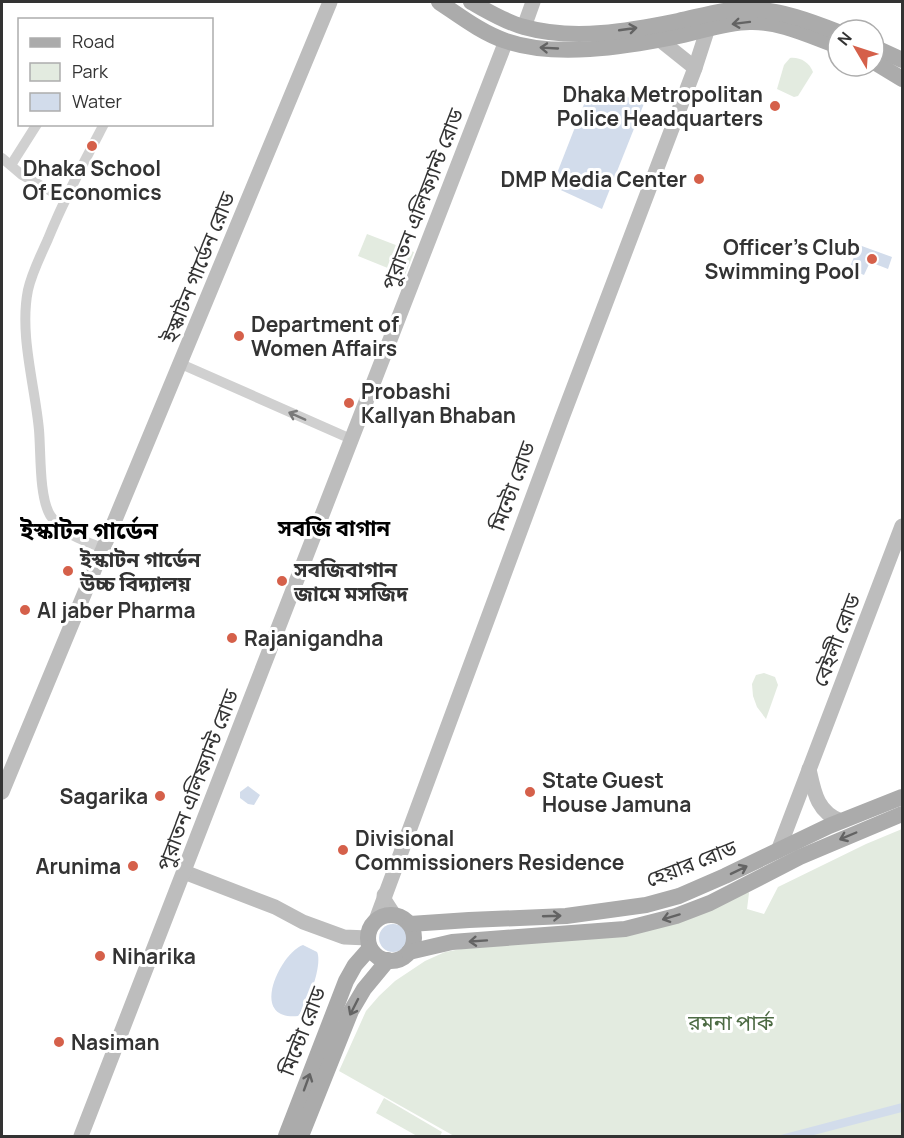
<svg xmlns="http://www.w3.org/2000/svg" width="904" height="1138" viewBox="0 0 904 1138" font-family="Manrope,'Noto Sans Bengali',sans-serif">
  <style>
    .green { fill: #e3ebe0 }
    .water { fill: #d2dceb }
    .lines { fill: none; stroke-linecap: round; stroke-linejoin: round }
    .street { stroke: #d0d0d0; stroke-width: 10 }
    .secondary { stroke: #bdbdbd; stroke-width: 15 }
    .primary { stroke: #ababab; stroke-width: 16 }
    .oneway { stroke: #636363 }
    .oneway2 { stroke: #7a7a7a }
    .poi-dot { fill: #d5604a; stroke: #fff; stroke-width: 2 }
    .labels { text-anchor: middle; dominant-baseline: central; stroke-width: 6; stroke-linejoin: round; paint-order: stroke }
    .poi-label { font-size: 21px; font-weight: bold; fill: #333; stroke: #fff; text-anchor: start }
    .street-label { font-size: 21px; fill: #333; stroke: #fff }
    .park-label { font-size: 21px; fill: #4d6b44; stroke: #fff }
    .neighbourhood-label { font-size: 22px; font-weight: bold; fill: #000; stroke: #fff }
    .quarter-label { font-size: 24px; font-weight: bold; fill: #000; stroke: #fff }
  </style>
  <rect width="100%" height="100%" fill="#fff"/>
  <!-- green -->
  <g class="green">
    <path d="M790,58C800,57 809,62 813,72L798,96L794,97L777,89L784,65Z"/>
    <polygon points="367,234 414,252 405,275 358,256"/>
    <polygon points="764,673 775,677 778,685 766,719 757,707 753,696 752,684 756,675"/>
    <polygon points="902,829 902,1136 454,1136 339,1071 366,1011 379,996 395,981 425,961 445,952 461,949 627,933 747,890 749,893 747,909 764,914 778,887 866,844"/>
    <polygon points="384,1098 442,1132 440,1136 417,1136 376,1113"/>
  </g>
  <!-- water -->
  <g class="water">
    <polygon points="590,89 645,101 602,209 552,186"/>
    <polygon points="859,245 892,257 888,269 870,262 864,275 849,269"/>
    <polygon points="248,786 260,795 254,805 248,804 240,798 240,792"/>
    <circle cx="393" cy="938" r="14"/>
    <path d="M303,945L317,952C323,964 308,1005 298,1016C247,1021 281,952 303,945Z"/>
    <polygon points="902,1103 902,1112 810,1136 777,1136"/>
  </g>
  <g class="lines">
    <!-- street -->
    <g class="street">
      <polyline points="2,158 22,175 65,199"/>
      <polyline points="11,165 37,124"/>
      <polyline points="181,364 351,439"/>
      <path d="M103,548C84,541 62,534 50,515C39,496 41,453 39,430C35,386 19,334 28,290C32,272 41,255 48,239C64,199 84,162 104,124"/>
    </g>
    <!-- secondary -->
    <g class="secondary">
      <polyline points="524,27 533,2"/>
      <polyline points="660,40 695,68"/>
      <path d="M809,769C814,792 817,812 841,821"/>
      <polyline points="2,792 330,2"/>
      <polyline points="778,851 902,526"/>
      <polyline points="184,872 275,907 303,922 344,937 368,938"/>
      <polyline points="384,895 385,901 394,915"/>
      <polyline points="376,920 562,418 695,68 707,31"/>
      <polyline points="81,1136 506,41"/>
    </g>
    <!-- primary -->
    <g class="primary">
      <path d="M439,2C460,16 482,33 506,41C555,58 624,47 674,37C699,32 725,22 750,22C780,21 810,36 838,46"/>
      <path d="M471,2C488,11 505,22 524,27C574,41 629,31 678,21C702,16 726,8 750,9C780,10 810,21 838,32"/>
      <polyline points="874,47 902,60"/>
      <polyline points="874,62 902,79"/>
      <circle cx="391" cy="938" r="23"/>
      <polyline points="410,924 469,920 566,916 646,905 679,896 725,876 829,826 902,797"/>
      <polyline points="409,952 452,942 625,929 676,916 710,903 800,857 902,814"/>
      <polyline points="286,1136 346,981 355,965 370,948"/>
      <polyline points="301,1136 351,1011 364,989 388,960"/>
    </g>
  </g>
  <!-- one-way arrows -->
  <defs><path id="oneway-shaft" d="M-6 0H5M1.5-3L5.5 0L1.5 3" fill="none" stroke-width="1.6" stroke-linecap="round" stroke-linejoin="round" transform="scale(1.5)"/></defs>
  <g class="oneway">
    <use href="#oneway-shaft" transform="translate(741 23) rotate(173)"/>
    <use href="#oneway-shaft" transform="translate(628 29) rotate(-8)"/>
    <use href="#oneway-shaft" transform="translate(549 48) rotate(-177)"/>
    <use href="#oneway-shaft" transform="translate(848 836) rotate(157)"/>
    <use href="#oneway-shaft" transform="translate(739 870) rotate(-26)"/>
    <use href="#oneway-shaft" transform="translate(552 916) rotate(-2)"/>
    <use href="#oneway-shaft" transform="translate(671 917) rotate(163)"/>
    <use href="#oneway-shaft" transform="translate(478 941) rotate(176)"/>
    <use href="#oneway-shaft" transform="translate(354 1007) rotate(117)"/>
    <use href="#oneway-shaft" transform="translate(307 1082) rotate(-70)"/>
  </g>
  <use class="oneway2" href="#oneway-shaft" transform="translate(297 416) rotate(-156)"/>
  <!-- markers -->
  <g class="poi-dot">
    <circle cx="775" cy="106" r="6"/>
    <circle cx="92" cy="146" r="6"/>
    <circle cx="699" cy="179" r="6"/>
    <circle cx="872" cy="259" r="6"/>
    <circle cx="239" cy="336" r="6"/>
    <circle cx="349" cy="403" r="6"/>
    <circle cx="68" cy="571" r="6"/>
    <circle cx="282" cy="581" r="6"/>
    <circle cx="25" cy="610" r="6"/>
    <circle cx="232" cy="638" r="6"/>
    <circle cx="530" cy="792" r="6"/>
    <circle cx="160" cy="796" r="6"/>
    <circle cx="343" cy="850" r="6"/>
    <circle cx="133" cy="866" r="6"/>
    <circle cx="100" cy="956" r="6"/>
    <circle cx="59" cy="1042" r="6"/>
  </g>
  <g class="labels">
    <!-- poi labels -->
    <g class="poi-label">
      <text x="763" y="94" text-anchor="end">Dhaka Metropolitan<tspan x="763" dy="24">Police Headquarters</tspan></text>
      <text x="92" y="168" text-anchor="middle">Dhaka School<tspan x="92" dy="24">Of Economics</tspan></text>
      <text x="687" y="179" text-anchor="end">DMP Media Center</text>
      <text x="860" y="247" text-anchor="end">Officer's Club<tspan x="860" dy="24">Swimming Pool</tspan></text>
      <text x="251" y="324">Department of<tspan x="251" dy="24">Women Affairs</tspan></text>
      <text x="361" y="391">Probashi<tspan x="361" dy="24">Kallyan Bhaban</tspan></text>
      <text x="80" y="559">ইস্কাটন গার্ডেন<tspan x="80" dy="24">উচ্চ বিদ্যালয়</tspan></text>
      <text x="294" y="569">সবজিবাগান<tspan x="294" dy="24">জামে মসজিদ</tspan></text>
      <text x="37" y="610">Al jaber Pharma</text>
      <text x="244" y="638">Rajanigandha</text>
      <text x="542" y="780">State Guest<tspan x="542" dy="24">House Jamuna</tspan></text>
      <text x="148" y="796" text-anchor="end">Sagarika</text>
      <text x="355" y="838">Divisional<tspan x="355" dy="24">Commissioners Residence</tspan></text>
      <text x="121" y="866" text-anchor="end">Arunima</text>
      <text x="112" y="956">Niharika</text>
      <text x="71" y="1042">Nasiman</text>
    </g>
    <!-- street labels -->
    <g class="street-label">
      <text transform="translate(422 199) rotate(-69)">পুরাতন এলিফ্যান্ট রোড</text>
      <text transform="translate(198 267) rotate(-68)">ইস্কাটন গার্ডেন রোড</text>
      <text transform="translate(512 486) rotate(-70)">মিন্টো রোড</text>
      <text transform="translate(836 640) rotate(-69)">বেইলী রোড</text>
      <text transform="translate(197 780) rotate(-69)">পুরাতন এলিফ্যান্ট রোড</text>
      <text transform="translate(691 863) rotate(-21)">হেয়ার রোড</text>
      <text transform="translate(302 1031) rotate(-69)">মিন্টো রোড</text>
    </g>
    <!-- park labels -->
    <g class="park-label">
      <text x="731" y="1022">রমনা পার্ক</text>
    </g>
    <!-- neighbourhood labels -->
    <g class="neighbourhood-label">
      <text x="334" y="528">সবজি বাগান</text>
    </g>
    <!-- quarter labels -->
    <g class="quarter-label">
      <text x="89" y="529">ইস্কাটন গার্ডেন</text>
    </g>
  </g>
  <!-- border -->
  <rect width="904" height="1138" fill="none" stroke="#333333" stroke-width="6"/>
  <!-- legend -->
  <rect x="18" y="18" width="195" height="108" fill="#ffffff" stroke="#adadad" stroke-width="1.5"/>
  <rect x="30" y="38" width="30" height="9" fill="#ababab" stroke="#adadad" stroke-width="1.5"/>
  <text x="72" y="48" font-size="18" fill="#333333">Road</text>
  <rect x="30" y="63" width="30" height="18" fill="#e3ebe0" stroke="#adadad" stroke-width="1.5"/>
  <text x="72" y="78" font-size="18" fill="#333333">Park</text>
  <rect x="30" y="93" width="30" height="18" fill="#d2dceb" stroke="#adadad" stroke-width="1.5"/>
  <text x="72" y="108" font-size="18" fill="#333333">Water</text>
  <!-- north arrow -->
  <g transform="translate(856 48) rotate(309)"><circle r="28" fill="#ffffff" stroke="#adadad" stroke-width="1.5"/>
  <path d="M0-4.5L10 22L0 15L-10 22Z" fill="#d5604a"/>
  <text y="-9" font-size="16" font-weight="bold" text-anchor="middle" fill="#333333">N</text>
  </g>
</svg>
